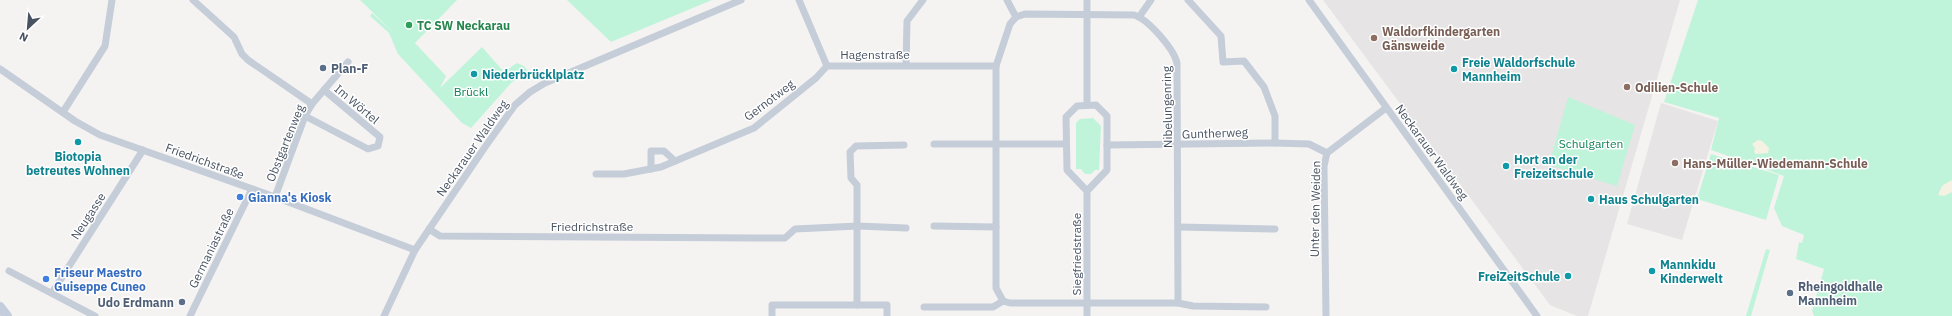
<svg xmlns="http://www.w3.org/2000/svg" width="1952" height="316" viewBox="0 0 1952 316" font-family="'IBM Plex Sans',sans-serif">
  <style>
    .education { fill: #e6e4e4 }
    .green { fill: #bff4da }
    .sand { fill: #f6f2e3 }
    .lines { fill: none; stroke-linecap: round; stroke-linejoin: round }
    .street { stroke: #c5cdd8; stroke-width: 7 }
    .secondary { stroke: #c4cddc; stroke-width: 10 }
    .leisure-dot { fill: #2e9e5b; stroke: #fff; stroke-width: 1.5 }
    .education-dot { fill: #8d6e63; stroke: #fff; stroke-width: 1.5 }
    .service-dot { fill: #5c6f8a; stroke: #fff; stroke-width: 1.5 }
    .culture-dot { fill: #0f9aa8; stroke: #fff; stroke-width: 1.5 }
    .shop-dot { fill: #3f7fe0; stroke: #fff; stroke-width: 1.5 }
    .labels { text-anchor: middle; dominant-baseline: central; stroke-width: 3; stroke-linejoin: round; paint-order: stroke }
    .leisure-label { font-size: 12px; font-weight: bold; fill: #27864d; stroke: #fff; text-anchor: start }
    .education-label { font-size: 12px; font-weight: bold; fill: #785e54; stroke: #fff; text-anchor: start }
    .street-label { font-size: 12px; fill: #485362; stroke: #fff }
    .culture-label { font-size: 12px; font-weight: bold; fill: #0d838f; stroke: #fff; text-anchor: start }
    .service-label { font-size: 12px; font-weight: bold; fill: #4e5e75; stroke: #fff; text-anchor: start }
    .park-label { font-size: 12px; fill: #0e8256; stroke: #fff }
    .shop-label { font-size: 12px; font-weight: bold; fill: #366cbe; stroke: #fff; text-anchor: start }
  </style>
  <rect width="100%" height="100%" fill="#f5f3f2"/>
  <!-- education -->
  <g class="education">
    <polygon points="1323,0 1680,0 1588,316 1577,316 1550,305"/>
    <polygon points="1661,103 1718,121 1682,240 1627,224"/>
  </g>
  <!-- green -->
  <g class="green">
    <polygon points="360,0 457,0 415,43 446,76 440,88 482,47 504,72 517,63 524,66 529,72 512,82 471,128 462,123 398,54 389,33 370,16 372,13 396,35"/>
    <polygon points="567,0 712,0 611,42"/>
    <polygon points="1698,0 1952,0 1952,316 1814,316 1812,311 1824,269 1796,259 1799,242 1802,243 1804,235 1782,226 1774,208 1784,176 1711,150 1719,118 1664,102"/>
    <polygon points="1568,97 1635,125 1617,186 1549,165"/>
    <polygon points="1093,118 1101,126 1099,170 1095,170 1091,174 1085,174 1081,169 1076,169 1076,123 1080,119"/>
    <polygon points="1711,154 1779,175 1766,220 1697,199"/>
    <polygon points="1766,249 1770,250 1751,316 1746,316"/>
  </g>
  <!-- sand -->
  <g class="sand">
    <polygon points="1758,140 1762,141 1769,148 1768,153 1756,154 1754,152 1755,148 1752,144"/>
    <polygon points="1952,180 1952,192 1944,196 1938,195 1942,186"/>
  </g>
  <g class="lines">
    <!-- street -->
    <g class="street">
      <polyline points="193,0 234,37 242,54 248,60 312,104"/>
      <polyline points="799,0 827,66 996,66"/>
      <polyline points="1007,0 1016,17"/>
      <polyline points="1188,0 1221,36 1223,62 1244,61 1264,87 1275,116 1275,143"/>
      <polyline points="1309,0 1537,316"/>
      <path d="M1025,14L1134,15C1148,19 1174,49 1177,63L1178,303H1010L1003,301L996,288V66L1010,24L1016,17Z"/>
      <polyline points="1139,17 1151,0"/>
      <polyline points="906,65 907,21 923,0"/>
      <polyline points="0,69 75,121 100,135 275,197 415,250"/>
      <polyline points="1087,105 1087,0"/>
      <polyline points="63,112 105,46 112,0"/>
      <polyline points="305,116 368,149 378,146 380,137 324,90"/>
      <polyline points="934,144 1066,144"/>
      <polyline points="1107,145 1275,143 1309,144 1327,153"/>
      <polyline points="651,169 651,151 664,151 675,161"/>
      <polyline points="596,174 624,174 661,167 754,128 816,78 827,66"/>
      <polyline points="275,197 305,116 312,104 348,62"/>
      <polyline points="934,226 996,227"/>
      <polyline points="1179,227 1275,229"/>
      <polyline points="429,229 440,236 756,238 785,238 795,229 858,226 906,228"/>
      <polyline points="9,271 95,316"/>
      <polyline points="52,293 143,150"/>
      <polyline points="1178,303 1193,306 1266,307"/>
      <polyline points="857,305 857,185 851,178 850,152 856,146 904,145"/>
      <polyline points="924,307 993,307 1003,301"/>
      <polyline points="190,316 252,189"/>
      <polyline points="384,316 415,250 485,147 515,105 530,92 545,83 741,0"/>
      <polyline points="772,316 772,305 887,305 887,316"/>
      <polyline points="1087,316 1087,191 1107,170 1107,116 1096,105 1077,106 1066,117 1067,170 1087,191"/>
      <polyline points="1326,316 1324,166 1327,153 1386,108"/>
    </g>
    <!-- secondary -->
    <polyline class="secondary" points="0,307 7,316"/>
  </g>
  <!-- markers -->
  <circle class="leisure-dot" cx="409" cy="25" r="4"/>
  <g class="education-dot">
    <circle cx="1374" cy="38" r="4"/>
    <circle cx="1627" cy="87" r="4"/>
    <circle cx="1675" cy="163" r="4"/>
  </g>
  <g class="service-dot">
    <circle cx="323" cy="68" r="4"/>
    <circle cx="1790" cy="293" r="4"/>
    <circle cx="182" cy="302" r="4"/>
  </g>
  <g class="culture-dot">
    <circle cx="1454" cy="69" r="4"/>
    <circle cx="474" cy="74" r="4"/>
    <circle cx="78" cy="142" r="4"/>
    <circle cx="1506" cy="166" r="4"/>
    <circle cx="1591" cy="199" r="4"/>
    <circle cx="1652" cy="271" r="4"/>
    <circle cx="1568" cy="276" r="4"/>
  </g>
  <g class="shop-dot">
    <circle cx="240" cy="197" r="4"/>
    <circle cx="46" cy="279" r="4"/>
  </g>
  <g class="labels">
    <!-- leisure labels -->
    <g class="leisure-label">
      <text x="417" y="25">TC SW Neckarau</text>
    </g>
    <!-- education labels -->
    <g class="education-label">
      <text x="1382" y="31">Waldorfkindergarten<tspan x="1382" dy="14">Gänsweide</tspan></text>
      <text x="1635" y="87">Odilien-Schule</text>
      <text x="1683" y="163">Hans-Müller-Wiedemann-Schule</text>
    </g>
    <!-- street labels -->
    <g class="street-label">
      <text x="875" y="54">Hagenstraße</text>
      <text transform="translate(769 100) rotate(-37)">Gernotweg</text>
      <text transform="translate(357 104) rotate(40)">Im Wörtel</text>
      <text transform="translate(1167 107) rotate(-91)">Nibelungenring</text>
      <text transform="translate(1215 133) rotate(-2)">Guntherweg</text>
      <text transform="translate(285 143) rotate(-68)">Obstgartenweg</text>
      <text transform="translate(472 148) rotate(-55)">Neckarauer Waldweg</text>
      <text transform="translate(1432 152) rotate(54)">Neckarauer Waldweg</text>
      <text transform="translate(205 161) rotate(20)">Friedrichstraße</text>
      <text transform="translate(1315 209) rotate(-89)">Unter den Weiden</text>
      <text transform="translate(88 216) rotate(-57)">Neugasse</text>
      <text x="592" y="226">Friedrichstraße</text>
      <text transform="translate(211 248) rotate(-64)">Germaniastraße</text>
      <text transform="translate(1076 254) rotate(-90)">Siegfriedstraße</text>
    </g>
    <!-- culture labels -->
    <g class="culture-label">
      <text x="1462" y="62">Freie Waldorfschule<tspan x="1462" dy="14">Mannheim</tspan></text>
      <text x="482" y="74">Niederbrücklplatz</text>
      <text x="78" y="156" text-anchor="middle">Biotopia<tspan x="78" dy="14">betreutes Wohnen</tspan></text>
      <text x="1514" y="159">Hort an der<tspan x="1514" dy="14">Freizeitschule</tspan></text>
      <text x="1599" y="199">Haus Schulgarten</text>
      <text x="1660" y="264">Mannkidu<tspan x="1660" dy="14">Kinderwelt</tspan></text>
      <text x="1560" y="276" text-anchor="end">FreiZeitSchule</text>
    </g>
    <!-- service labels -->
    <g class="service-label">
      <text x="331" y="68">Plan-F</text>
      <text x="1798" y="286">Rheingoldhalle<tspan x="1798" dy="14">Mannheim</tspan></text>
      <text x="174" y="302" text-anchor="end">Udo Erdmann</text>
    </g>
    <!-- park labels -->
    <g class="park-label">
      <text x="471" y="91">Brückl</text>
      <text x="1591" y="143">Schulgarten</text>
    </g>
    <!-- shop labels -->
    <g class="shop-label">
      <text x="248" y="197">Gianna's Kiosk</text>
      <text x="54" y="272">Friseur Maestro<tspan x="54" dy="14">Guiseppe Cuneo</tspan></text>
    </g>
  </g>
  <!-- north arrow -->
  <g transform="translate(28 28) rotate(206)" stroke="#ffffff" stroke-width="3" paint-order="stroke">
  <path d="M0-3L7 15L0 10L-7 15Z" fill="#485362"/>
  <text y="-6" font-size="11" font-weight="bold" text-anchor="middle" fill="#485362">N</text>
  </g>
</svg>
